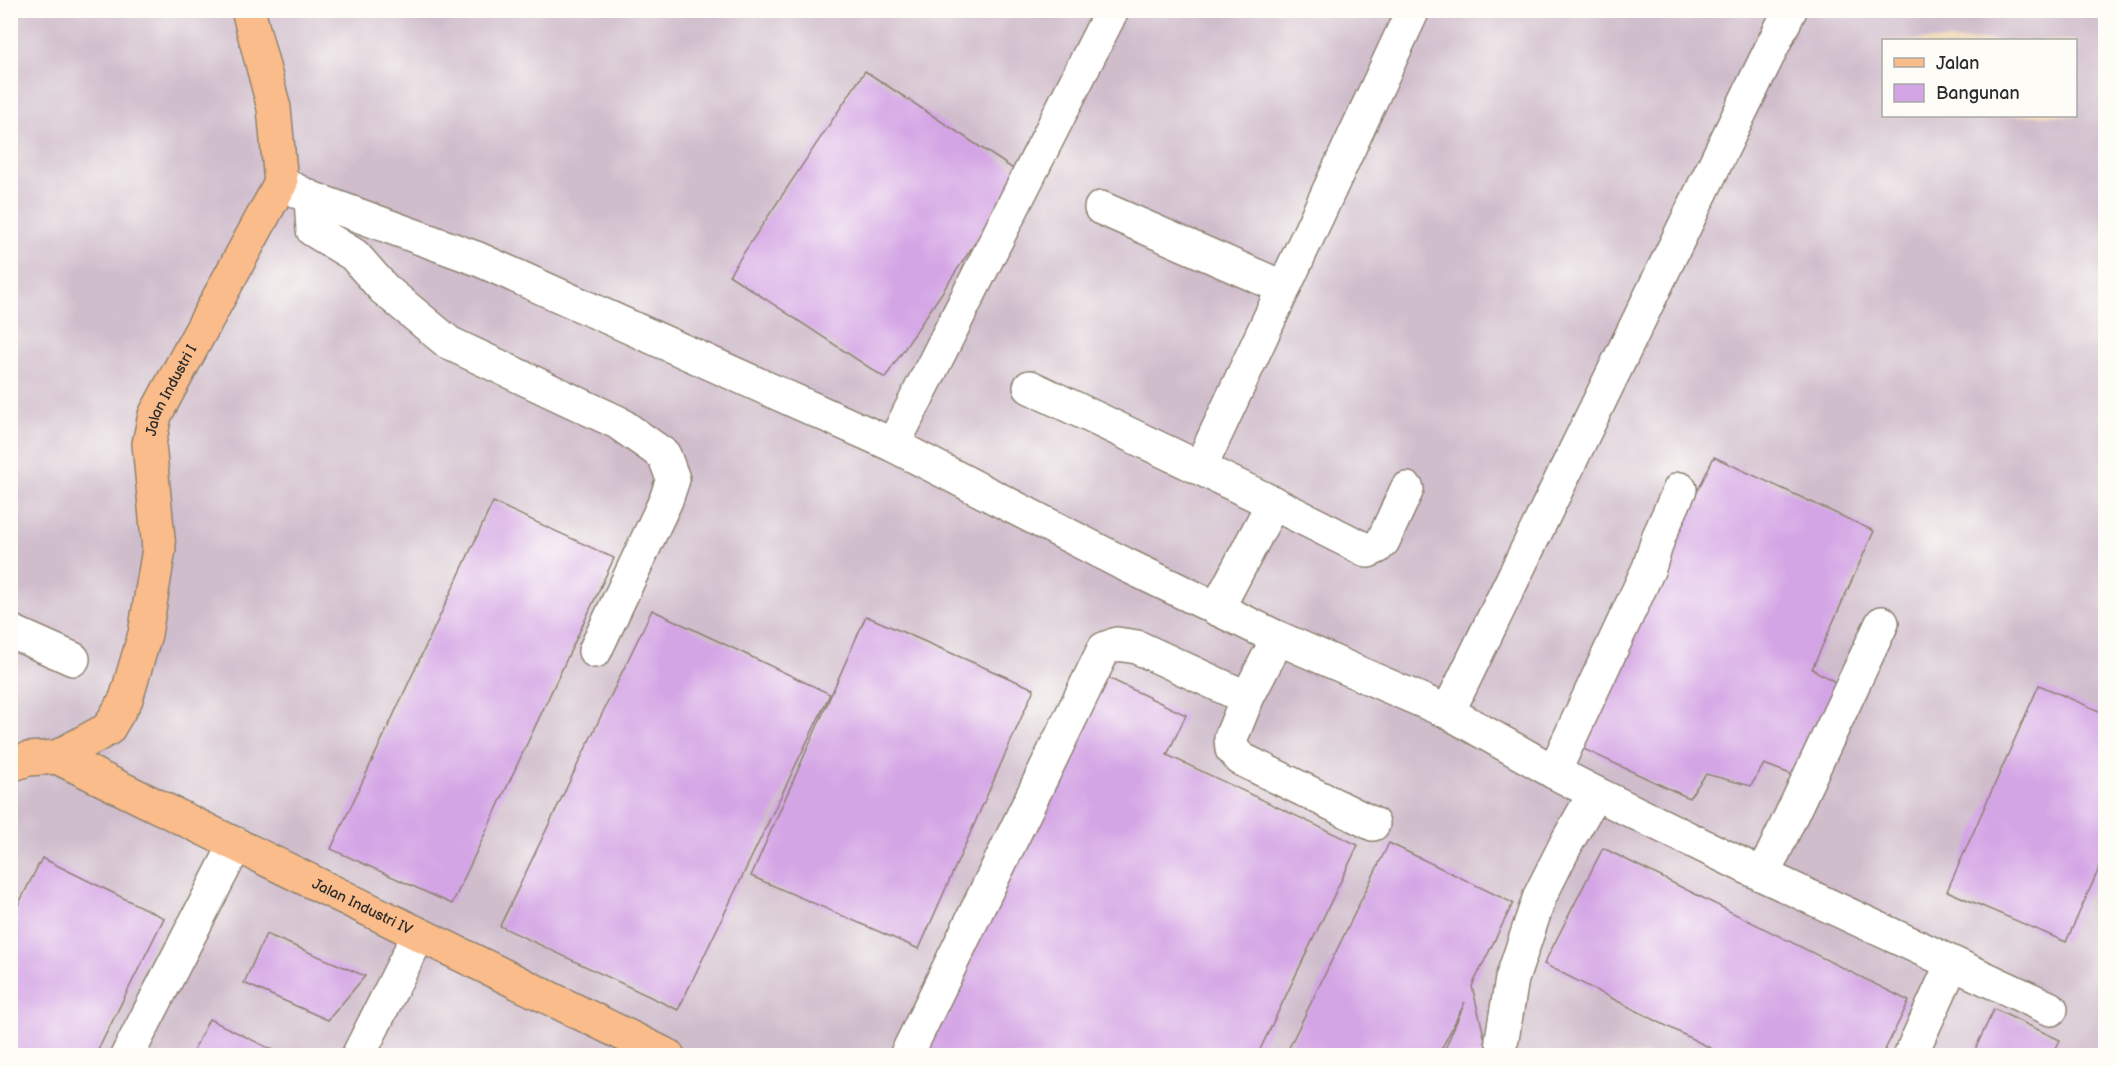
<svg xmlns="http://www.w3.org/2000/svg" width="2116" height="1066" viewBox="0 0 2116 1066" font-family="'Balsamiq Sans',sans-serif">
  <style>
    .industrial { fill: #d0bdcc; fill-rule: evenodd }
    .building { fill: #d4a5e5 }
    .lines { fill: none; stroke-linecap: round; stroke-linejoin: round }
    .minor-casing { stroke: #8e8272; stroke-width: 36 }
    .major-casing { stroke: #8e8272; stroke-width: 36 }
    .minor { stroke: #fff; stroke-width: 33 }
    .major { stroke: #fabc8b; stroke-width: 33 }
    .labels { text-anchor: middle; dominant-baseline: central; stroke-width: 6; stroke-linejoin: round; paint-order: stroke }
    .street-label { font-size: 15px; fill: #2b2b2b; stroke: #fdfcf7 }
  </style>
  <rect width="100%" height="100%" fill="#fdfcf7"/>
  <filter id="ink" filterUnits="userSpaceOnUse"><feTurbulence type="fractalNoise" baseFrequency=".0167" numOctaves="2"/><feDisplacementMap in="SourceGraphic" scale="12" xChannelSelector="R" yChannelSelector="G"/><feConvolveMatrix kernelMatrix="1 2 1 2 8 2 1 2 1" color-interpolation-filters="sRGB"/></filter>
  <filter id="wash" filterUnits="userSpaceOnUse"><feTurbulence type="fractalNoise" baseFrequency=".008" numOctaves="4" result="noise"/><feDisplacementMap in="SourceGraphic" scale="24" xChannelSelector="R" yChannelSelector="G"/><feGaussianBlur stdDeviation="1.35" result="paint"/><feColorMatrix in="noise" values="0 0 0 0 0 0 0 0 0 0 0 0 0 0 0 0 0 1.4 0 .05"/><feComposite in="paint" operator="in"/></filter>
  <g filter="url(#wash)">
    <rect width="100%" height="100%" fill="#f1daba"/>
    <!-- industrial -->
    <path class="industrial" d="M11,11H2105V1055H11ZM1884,40H2076V116H1884Z"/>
    <g id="blocks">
      <!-- building -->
      <g class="building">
        <polygon points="865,71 1021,174 885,378 729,275"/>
        <polygon points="1714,457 1874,531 1812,669 1844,687 1798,777 1764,764 1751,786 1706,774 1689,798 1575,745"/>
        <polygon points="493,502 614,558 452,904 331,849"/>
        <polygon points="652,610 830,694 678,1010 500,926"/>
        <polygon points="866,616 1034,689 919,949 751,876"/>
        <polygon points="1100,674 1186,715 1167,755 1358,845 1257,1056 917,1056"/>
        <polygon points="2039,685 2106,714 2106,853 2066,942 1947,891"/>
        <polygon points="1389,843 1513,903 1472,986 1489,1056 1442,1056 1465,1002 1438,1056 1285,1056"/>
        <polygon points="1603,848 1909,1001 1882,1056 1726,1056 1544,964"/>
        <polygon points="42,858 164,918 95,1056 10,1056 10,921"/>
        <polygon points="266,934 365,976 328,1020 244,983"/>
        <polygon points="1994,1009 2060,1040 2052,1056 1972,1056"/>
        <polygon points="209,1019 285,1056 191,1056"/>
      </g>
    </g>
  </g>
  <g filter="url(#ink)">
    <use href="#blocks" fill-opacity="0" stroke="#8e8272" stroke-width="1.5"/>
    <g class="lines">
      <!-- minor casing -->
      <g class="minor-casing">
        <g id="minor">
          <polyline points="281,183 311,198 478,259 893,445 1124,564 1278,638 1448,712 1554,772 1595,793 1763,875 2051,1009"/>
          <polyline points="311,198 313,230 354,255 384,289 449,343 617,422 664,455 673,479 666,500 595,651"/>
          <polyline points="1101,208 1284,288"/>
          <polyline points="1030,387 1273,503 1368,551 1377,547 1383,541 1407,489"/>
          <polyline points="893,445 1112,10"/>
          <polyline points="1200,468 1413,10"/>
          <polyline points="1217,609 1273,503"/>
          <polyline points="10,631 73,659"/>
          <polyline points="1247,698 1231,738 1232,749 1241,759 1373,824"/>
          <polyline points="1448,712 1790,10"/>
          <polyline points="1554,772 1649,568 1659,536 1680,489"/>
          <polyline points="1763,875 1882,623"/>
          <polyline points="1502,1039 1512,979 1540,896 1567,842 1595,793"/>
          <polyline points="127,1056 236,844"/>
          <polyline points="358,1056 419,934"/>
          <polyline points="906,1056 1104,649 1117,644 1137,647 1247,698 1278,638"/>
          <polyline points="1910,1056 1952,964"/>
        </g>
      </g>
      <!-- major casing -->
      <g class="major-casing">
        <g id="major">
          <path id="s1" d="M57,757L668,1056"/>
          <path id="s2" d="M10,765L28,759L57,757L108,729L126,699L145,634L159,549L149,444L155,415L281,183L274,108L248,10"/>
        </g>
      </g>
      <!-- minor -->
      <use href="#minor" class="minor"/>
      <!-- major -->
      <use href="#major" class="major"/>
    </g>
  </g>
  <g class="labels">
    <!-- street labels -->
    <g class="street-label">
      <text stroke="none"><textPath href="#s2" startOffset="459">Jalan Industri I</textPath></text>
      <text stroke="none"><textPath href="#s1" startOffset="340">Jalan Industri IV</textPath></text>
    </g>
  </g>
  <!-- margin -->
  <rect width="2116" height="1066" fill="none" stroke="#fdfcf7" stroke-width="36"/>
  <!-- legend -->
  <rect x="1882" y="39" width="195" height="78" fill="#fdfcf7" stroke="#a9a8a5" stroke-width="1.5"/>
  <rect x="1894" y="58" width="30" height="9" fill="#fabc8b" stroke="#a9a8a5" stroke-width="1.5"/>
  <text x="1936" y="69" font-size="18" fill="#2b2b2b">Jalan</text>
  <rect x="1894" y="84" width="30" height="18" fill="#d4a5e5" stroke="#a9a8a5" stroke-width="1.5"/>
  <text x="1936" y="99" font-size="18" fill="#2b2b2b">Bangunan</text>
</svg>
